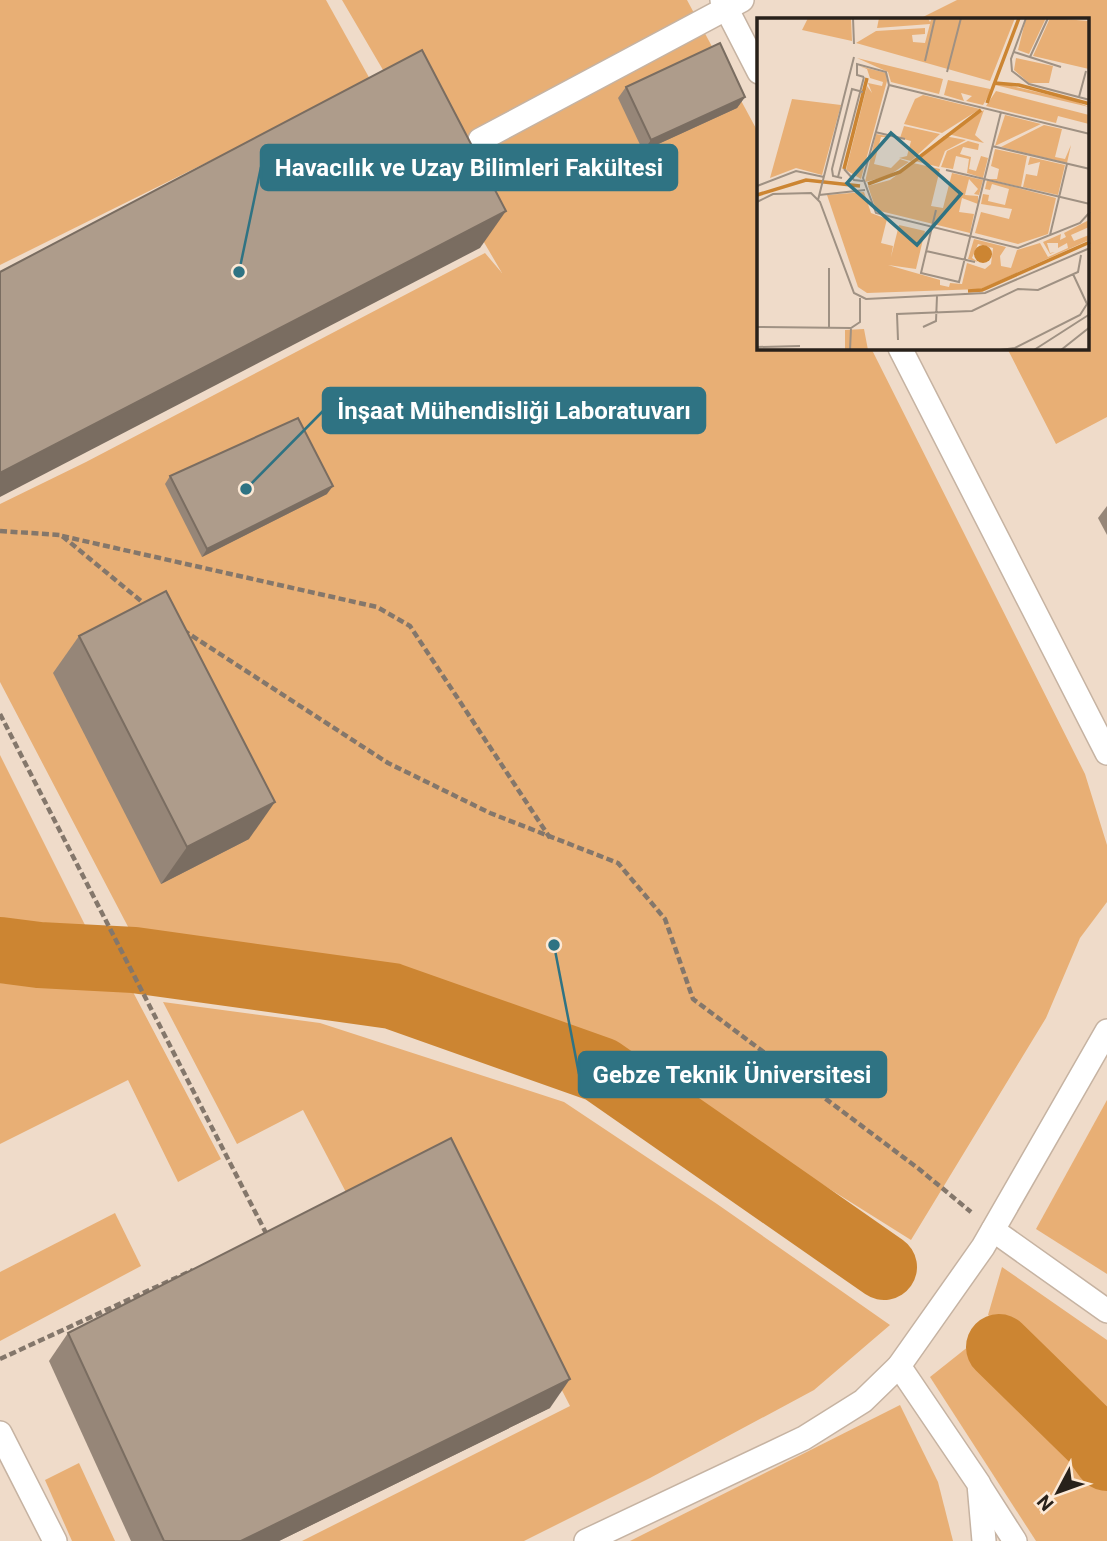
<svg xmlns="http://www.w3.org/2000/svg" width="1107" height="1541" viewBox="0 0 1107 1541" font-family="Roboto,sans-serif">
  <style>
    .green { fill: #e8af75 }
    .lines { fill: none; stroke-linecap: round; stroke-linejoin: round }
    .river { stroke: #cc8532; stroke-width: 66 }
    .service-casing { stroke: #c6b3a2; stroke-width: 26 }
    .path { stroke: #84776b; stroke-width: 4.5; stroke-dasharray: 7 3.5; stroke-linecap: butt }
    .service { stroke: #fff; stroke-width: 23 }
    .wall { fill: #968678 }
    .shaded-wall { fill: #7a6d61 }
    .building { fill: #ae9c8b; stroke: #7a6d61; stroke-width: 2 }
    .inset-river { fill: none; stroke: #cc8532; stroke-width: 3.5 }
    .inset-road { fill: none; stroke: #9f9183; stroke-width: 2 }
    .view { fill: #2f7383; fill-opacity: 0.15; stroke: #2f7383; stroke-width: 3.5 }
    .inset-edge { fill: none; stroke: #28211a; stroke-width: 3.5 }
    .leader { fill: none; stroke: #2f7383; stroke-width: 2.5 }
    .callout-dot { fill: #2f7383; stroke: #fce9d6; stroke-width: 2.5 }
    .callout { fill: #2f7383; stroke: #2f7383; stroke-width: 2.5 }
    .callout-label { font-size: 24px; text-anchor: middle; font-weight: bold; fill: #fff }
  </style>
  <rect width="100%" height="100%" fill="#efdbc9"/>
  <!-- green -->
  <g class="green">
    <polygon points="0,0 326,0 371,81 0,265"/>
    <polygon points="342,0 687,0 759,134 759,348 871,348 1085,774 1107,845 1107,902 1080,938 1046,1018 911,1240 602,1046 373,976 136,942 0,682 0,504 86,462 485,253 502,273"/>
    <polygon points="957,0 1107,0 1107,417 1056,444 1007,348 1088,348 1088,19 919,19"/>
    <polygon points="0,755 89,933 0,924"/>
    <polygon points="0,983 133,992 221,1159 178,1182 128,1080 0,1144"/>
    <polygon points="163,1002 320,1023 564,1102 717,1204 890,1325 814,1390 650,1478 524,1541 302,1541 570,1406 439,1150 349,1198 303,1110 237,1144"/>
    <polygon points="1107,1100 1107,1274 1036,1229"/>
    <polygon points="115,1213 141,1266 0,1341 0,1272"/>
    <polygon points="1002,1267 1107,1340 1107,1436 1057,1369 988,1315"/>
    <polygon points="969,1346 1077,1448 1107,1489 1107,1541 1036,1541 930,1377"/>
    <polygon points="900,1405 938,1482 953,1541 630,1541"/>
    <polygon points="79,1463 115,1541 72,1541 45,1480"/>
  </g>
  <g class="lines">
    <!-- river -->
    <g class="river">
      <polyline points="0,950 39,955 134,960 392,996 601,1070 884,1267"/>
      <polyline points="999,1347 1094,1440 1107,1458"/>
    </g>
    <!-- service casing -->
    <g class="service-casing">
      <g id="service">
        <polyline points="722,0 759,72"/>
        <polyline points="480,140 742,0"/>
        <polyline points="900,348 1107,753"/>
        <polyline points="993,1230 1107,1311"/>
        <polyline points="899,1366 979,1484 984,1541"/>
        <polyline points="0,1433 55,1541"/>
        <polyline points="981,1488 1015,1541"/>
        <polyline points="586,1541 804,1438 863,1401 899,1366 983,1247 1107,1031"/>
      </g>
    </g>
    <!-- path -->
    <g class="path">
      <polyline points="0,531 61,535 147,606"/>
      <polyline points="62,536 377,607 410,626 550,838"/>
      <polyline points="183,630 388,763 490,813 618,863 665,919 693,999 919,1169 971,1212"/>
      <polyline points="0,714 267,1235"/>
      <polyline points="0,1359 193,1270"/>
    </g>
    <!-- service -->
    <use href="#service" class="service"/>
  </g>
  <!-- wall -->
  <g class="wall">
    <polygon points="626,87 745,97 737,108 643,151 618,98"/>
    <polygon points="170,476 327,494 202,557 165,484"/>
    <polygon points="1107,506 1107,535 1098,518"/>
    <polygon points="79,636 249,839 161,884 53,673"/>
    <polygon points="68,1333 550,1408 279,1541 131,1541 49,1361"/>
  </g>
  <!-- shaded-wall -->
  <g class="shaded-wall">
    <polygon points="745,97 737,108 643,151 651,140"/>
    <polygon points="506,211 480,248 0,497 0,473"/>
    <polygon points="333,486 327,494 202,557 207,549"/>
    <polygon points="275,802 249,839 161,884 187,847"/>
    <polygon points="570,1379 550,1408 279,1541 241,1541"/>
  </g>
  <!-- building -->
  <g class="building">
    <polygon points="720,43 745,97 651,140 626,87"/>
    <polygon points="422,50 506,211 0,473 0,272"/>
    <polygon points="298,418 333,486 207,549 170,476"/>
    <polygon points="166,591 275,802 187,847 79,636"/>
    <polygon points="451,1138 570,1379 241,1541 164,1541 68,1333"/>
  </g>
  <!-- overview -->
  <g transform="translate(757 18)">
    <rect width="332" height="332" fill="#efdbc9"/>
    <path d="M51,0H94L95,23L45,12ZM122,0H171L173,4L175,0H258L233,63L99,25L119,13L168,10V16L155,17L156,24L168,25L173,6L120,10ZM269,0H289L272,36L261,32ZM293,0L332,3V51L276,38ZM100,40L186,61L182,76L134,64L131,54ZM259,40L296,48L292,65H272L257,52ZM102,48L129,55L130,63L104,161L89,152L110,68L115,75L111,65L125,68L126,64L113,60L110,51ZM191,62L233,71V75L226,87L209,83L215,78L204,75L207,83L187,77ZM242,65L318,83L332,89L238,67ZM239,73L332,97V106L301,98L299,105L229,88ZM166,77L223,91L185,115L147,106L158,81ZM35,81L84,87L65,157L39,150L13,160ZM227,92L218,117L227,125L191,116ZM248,97L284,106L238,128ZM287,107L305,111L298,139L308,141L314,127L310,145L244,129ZM147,108L183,116L154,143L142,140L150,138L154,123L143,120ZM119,116L135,119H124L117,146L134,150L143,141L152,144L131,158L108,164ZM187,118L209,122L188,133L182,149L158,143ZM211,123L222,126L221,132L206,129L203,136L214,139L212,151L219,153L224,138L231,140L226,160L210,155L212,141L199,138L196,151L184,149L190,133ZM238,131L270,138L264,169L231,161H240L242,151L234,148ZM273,139L308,147L301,177L266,169L269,156L280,158L283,144L271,147ZM156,145L183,151L174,188L186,190L195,155L226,162L222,177L217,176L221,171L212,161L208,177L221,178V186L205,180L202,194L217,196L213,215L119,192L111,168L133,162ZM230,162L299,180L291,216L261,226L218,215L224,194L252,201L255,191L224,186L226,176L232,177L231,183L248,187L252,171L235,166L233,172L228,171ZM107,174L114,195L130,201L124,225L136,228L134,239L142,207L168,213L159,251L131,247L183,262V267L192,269L193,265L205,266L210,245L228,251L234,246L236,230L221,226L215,240L221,244L211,241L217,221L249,229L243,238L244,248L254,250L260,232L283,225L291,239L311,230L310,225L301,230V225H290L293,235L298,234L293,236L286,224L304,216L303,222L309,219L307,215L332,202V209L314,217L317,223L332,217V222L224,271L110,275L101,269L70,177ZM107,311L111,332H88V312Z" fill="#e8af75"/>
    <path d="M217 236a9 9 0 1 1 18 0a9 9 0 1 1-18 0Z" fill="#cc8532"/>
    <path class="inset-river" d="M238,65L262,67L333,86M230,85L262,0M87,151L110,60M111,166L143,154L224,92M0,177L49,162L103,168M211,273L225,272L333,224"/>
    <path class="inset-road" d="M96,0L97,26M269,0L254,41L255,53L272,66L333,82M257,34L304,49M273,39L291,0M168,43L178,0M190,54L204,0M107,59L100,57V46L129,54L132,67M322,79L329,53M118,114L148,121M333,116L132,67L106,160L119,195L261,230L323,205L333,194M235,128L333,151M87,151L97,162L106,163M189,152L333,186M81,159L107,59M85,160L76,158L75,151L95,71L106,74M0,168L39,153L67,159M62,177L108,172M61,182L97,39M0,184L16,176L54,175L63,184L97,275L109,281L228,275L333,230M179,192L164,255L202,264L244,94M293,217L310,146M169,233L218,244M72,250V309M0,309L94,310L103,304V280M166,309L179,303L180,278M141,322L140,296L215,293L261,271L281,272L321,254L324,237M0,329L43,328M93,332L94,310M243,332L258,330L323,297L330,286L316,256M277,332L333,296M304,332L333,309"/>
    <path class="view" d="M134,115L204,176L160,227L90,165Z"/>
    <rect width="332" height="332" class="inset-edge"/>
  </g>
  <!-- callouts -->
  <path class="leader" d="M239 272L261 167M246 489L323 411M554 945L579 1074"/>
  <g class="callout-dot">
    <circle cx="239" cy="272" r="7"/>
    <circle cx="246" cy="489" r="7"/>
    <circle cx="554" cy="945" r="7"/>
  </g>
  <g class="callout">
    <rect x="261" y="145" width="416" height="45" rx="7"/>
    <rect x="323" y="388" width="382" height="45" rx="7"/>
    <rect x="579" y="1052" width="307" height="45" rx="7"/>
  </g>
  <g class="callout-label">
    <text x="469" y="176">Havacılık ve Uzay Bilimleri Fakültesi</text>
    <text x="514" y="419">İnşaat Mühendisliği Laboratuvarı</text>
    <text x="732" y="1083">Gebze Teknik Üniversitesi</text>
  </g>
  <!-- north arrow -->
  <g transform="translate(1058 1492) rotate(229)" stroke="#fce9d6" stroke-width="5" paint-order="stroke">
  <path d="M0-5L12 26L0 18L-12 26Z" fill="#28211a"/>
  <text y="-10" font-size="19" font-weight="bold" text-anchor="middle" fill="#28211a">N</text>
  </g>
</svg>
